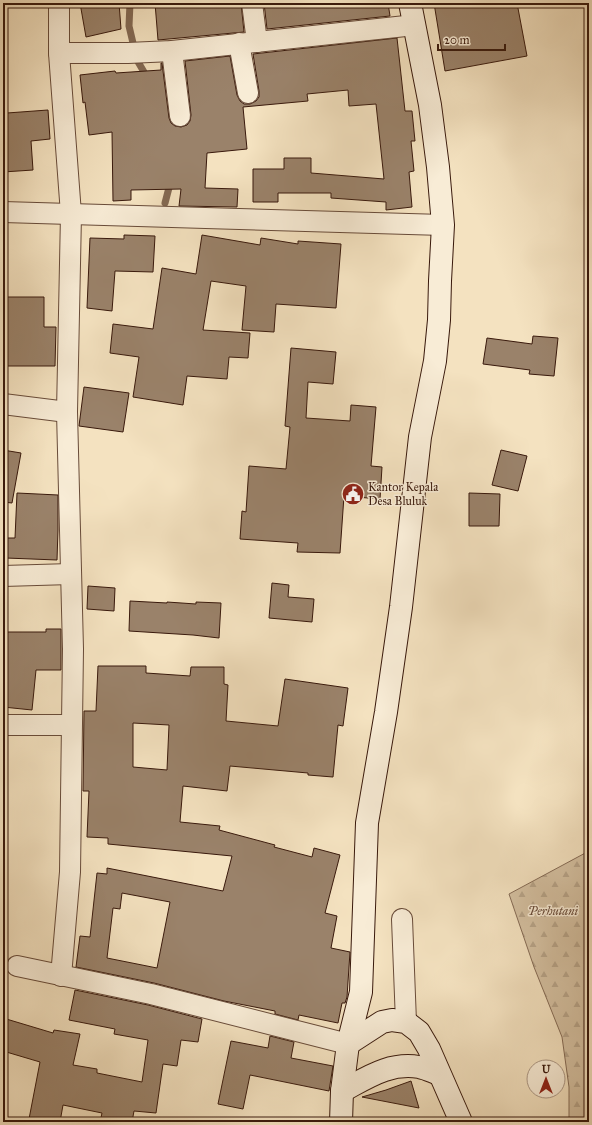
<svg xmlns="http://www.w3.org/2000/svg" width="592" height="1125" viewBox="0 0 592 1125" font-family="'IM FELL Great Primer',serif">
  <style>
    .forest { fill: url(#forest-firs); stroke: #866c56 }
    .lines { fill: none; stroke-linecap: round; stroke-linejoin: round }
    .stream { stroke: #836953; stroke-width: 7 }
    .building { fill: #9a826a; stroke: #39190c; fill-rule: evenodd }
    .street-casing { stroke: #684b39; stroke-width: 22 }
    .secondary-casing { stroke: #39190c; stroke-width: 24 }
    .street { stroke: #f8ecd6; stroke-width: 20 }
    .secondary { stroke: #f8ecd6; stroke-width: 22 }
    .labels { text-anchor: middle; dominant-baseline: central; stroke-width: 3; stroke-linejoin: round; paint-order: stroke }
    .poi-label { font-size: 12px; fill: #39190c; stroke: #f8ecd6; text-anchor: start }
    .park-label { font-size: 12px; font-style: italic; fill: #684b39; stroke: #f8ecd6 }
  </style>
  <defs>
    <pattern id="forest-firs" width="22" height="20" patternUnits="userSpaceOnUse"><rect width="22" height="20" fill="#d4c0a1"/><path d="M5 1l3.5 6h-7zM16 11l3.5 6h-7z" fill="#b7a489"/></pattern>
  </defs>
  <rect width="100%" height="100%" fill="#f4e2c0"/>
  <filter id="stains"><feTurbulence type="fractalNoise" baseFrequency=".005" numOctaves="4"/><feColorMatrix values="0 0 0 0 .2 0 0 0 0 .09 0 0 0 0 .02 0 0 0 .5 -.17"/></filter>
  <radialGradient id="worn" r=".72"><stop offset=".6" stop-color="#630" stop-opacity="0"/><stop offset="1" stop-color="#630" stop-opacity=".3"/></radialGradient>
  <!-- forest -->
  <polygon class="forest" points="589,851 589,1122 569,1122 569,1087 562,1037 534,967 509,894"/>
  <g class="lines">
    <!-- stream -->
    <g class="stream">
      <polyline points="130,3 129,26 137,60 148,79"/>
      <polyline points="165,203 171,180"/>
    </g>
  </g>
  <!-- building -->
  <g class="building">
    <polygon points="80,3 119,3 121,29 86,37"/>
    <polygon points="155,3 241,3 244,32 158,40"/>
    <polygon points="264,3 388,3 390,16 267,29"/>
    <polygon points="434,3 517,3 527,56 445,71"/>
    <polygon points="397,38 405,111 412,111 415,141 411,141 414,171 409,172 412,207 386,210 386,202 331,198 331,193 278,193 278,202 253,202 253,169 284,169 284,158 311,158 311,173 384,179 376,104 349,106 348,90 307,94 308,101 243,107 247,149 207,153 205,188 238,189 237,207 179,206 181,189 131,190 131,200 113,201 112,132 89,135 85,102 83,103 80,75 115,71 116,73 161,70 161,63 162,63 169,118 171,123 175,126 181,127 187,125 190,121 191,115 185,61 230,56 237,95 240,101 244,104 250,104 256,101 259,97 259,91 253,54"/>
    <polygon points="48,110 50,139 31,141 33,170 3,172 3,122 7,122 7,113"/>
    <polygon points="124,235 155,236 153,272 115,271 112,311 87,308 90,238 124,239"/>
    <polygon points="202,235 260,245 261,238 298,244 298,241 341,244 336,308 276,304 274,332 242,330 246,286 211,281 203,330 250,333 248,358 229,357 227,379 187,376 183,405 133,397 139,357 110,353 113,324 153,329 162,268 196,274"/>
    <polygon points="6,297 44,297 44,327 56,327 55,366 4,366"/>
    <polygon points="533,336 558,338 554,376 529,374 530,370 483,364 487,338 532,344"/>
    <polygon points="291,348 336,352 333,384 308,382 306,418 350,421 351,405 376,407 371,466 382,467 380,499 344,496 340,553 297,552 298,543 240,539 242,511 246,512 249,466 286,469 290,427 285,426"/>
    <polygon points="84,387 129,393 123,432 79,426"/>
    <polygon points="3,450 21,453 12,503 3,502"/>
    <polygon points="501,450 527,456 518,491 492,485"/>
    <polygon points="17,493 58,495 58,530 57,560 6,558 7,538 15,538"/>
    <polygon points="469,493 500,494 499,526 469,526"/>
    <polygon points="272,583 289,585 288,597 314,599 312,622 269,618"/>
    <polygon points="88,586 115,588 114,611 87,609"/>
    <polygon points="130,601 167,603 167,602 196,604 196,602 221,603 219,638 193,635 129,631"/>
    <polygon points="46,629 61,629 61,670 36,670 32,710 3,707 3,632 46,632"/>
    <path d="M98,666H146V673L190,676L191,667H224V684L228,685L226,721L278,726L285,679L348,688L343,726L338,725L333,777L308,775V773L230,766L227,791L183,786L180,822L220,826L219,830L275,845L274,847L312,857L314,848L340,855L325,913L337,916L331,948L350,952L347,997L345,1003H342L338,1023L299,1015L298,1020L275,1014V1011L224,1001L154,983L76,967L80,936L90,937L97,873L107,874V868L223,891L232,856L108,844V838L87,837L89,791H83L84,711H96ZM133,723L169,725L167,770L133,767ZM122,893L170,902L157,968L107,958L113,908L120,909Z"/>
    <polygon points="75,990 148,1005 202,1019 198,1042 181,1040 177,1066 163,1064 156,1113 134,1111 132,1122 100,1122 102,1113 63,1105 60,1122 42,1122 29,1119 40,1062 3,1051 3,1018 53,1033 54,1030 80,1034 73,1065 97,1069 97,1073 142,1082 148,1040 114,1034 115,1029 69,1020"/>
    <polygon points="270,1036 294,1042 291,1058 333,1066 329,1091 250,1075 243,1109 218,1104 231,1041 268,1048"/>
    <polygon points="411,1081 419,1108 362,1097 386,1090"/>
  </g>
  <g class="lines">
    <!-- street casing -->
    <g class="street-casing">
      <g id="street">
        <polyline points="59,3 59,53 71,214 67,412 73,649 70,872 61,976"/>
        <polyline points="252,3 257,42"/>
        <polyline points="239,43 248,93"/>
        <polyline points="172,51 180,116"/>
        <polyline points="59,53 128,53 172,51 415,25"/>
        <polyline points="3,212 443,225"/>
        <polyline points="3,404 67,412"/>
        <polyline points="3,576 71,574"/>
        <polyline points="3,725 71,725"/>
        <polyline points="402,919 406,1022"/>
        <polyline points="17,966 151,994 348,1044"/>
      </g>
    </g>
    <!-- secondary casing -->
    <g class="secondary-casing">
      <g id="secondary">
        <polyline points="348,1044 382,1022 392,1020 406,1022 419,1032 429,1049 461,1122"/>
        <path d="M342,1091C367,1078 389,1062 419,1067C426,1068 433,1072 439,1074"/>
        <polyline points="341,1122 342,1091 348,1044 361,992 367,823 386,712 401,607 420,437 435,361 439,320 440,281 443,225 438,167 430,105 410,3"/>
      </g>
    </g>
    <!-- street -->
    <use href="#street" class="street"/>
    <!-- secondary -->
    <use href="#secondary" class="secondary"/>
  </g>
  <!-- icons -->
  <defs>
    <g id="civic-disc" transform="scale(1.15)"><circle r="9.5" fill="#8f2418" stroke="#f8ecd6"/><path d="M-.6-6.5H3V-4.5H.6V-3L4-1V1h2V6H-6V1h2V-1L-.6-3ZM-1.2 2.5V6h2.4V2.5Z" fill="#fff"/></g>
  </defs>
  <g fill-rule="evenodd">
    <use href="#civic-disc" x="353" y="494"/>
  </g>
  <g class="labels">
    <!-- poi labels -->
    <g class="poi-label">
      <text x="368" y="487">Kantor Kepala<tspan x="368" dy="14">Desa Bluluk</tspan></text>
    </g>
    <!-- park labels -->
    <g class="park-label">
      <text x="553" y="911">Perhutani</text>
    </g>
  </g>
  <!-- margin -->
  <rect width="592" height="1125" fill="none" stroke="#f4e2c0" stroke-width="16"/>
  <rect x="4" y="4" width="584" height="1117" fill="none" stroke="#39190c" stroke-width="2"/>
  <rect x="8" y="8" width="576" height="1109" fill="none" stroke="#39190c"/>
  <!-- north arrow -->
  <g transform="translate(546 1079)"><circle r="19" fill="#f8ecd6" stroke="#ac9885"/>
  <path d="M0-3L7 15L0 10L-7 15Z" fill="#8f2418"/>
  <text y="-6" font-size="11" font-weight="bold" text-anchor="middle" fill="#39190c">U</text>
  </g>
  <!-- scale -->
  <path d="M438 44v6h67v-6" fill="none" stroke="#39190c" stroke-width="2"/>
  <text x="444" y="44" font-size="12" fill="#39190c" stroke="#f8ecd6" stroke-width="3" paint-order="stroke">20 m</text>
  <rect width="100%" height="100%" filter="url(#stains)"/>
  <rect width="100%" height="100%" fill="url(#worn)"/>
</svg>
